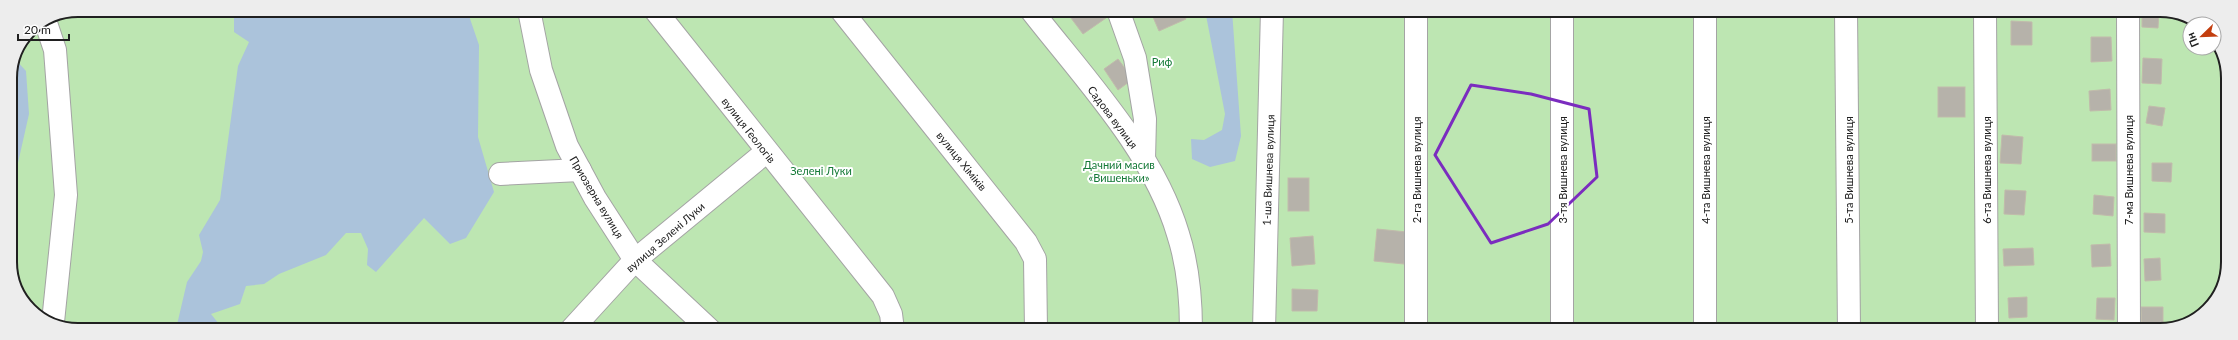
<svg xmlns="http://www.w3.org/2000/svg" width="2238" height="340" viewBox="0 0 2238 340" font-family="Lato,sans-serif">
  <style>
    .grass { fill: #bde6b2 }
    .water { fill: #abc3db }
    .building { fill: #b6b2aa; stroke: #c1bbab }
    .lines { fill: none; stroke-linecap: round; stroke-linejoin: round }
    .minor-casing { stroke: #a4a4a4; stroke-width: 24 }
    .minor { stroke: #fff; stroke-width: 22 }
    .marked { fill: none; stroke: #7b2cbf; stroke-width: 3; stroke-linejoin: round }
    .labels { text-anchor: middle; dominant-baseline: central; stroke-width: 4; stroke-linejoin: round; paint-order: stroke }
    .park-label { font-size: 11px; fill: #147937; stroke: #fff }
    .street-label { font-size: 11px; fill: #202020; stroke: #fff }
    .rim { fill: none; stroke: #202020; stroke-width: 2 }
  </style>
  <rect width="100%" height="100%" fill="#f0f0e8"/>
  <!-- grass -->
  <path class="grass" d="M78,10L2168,11L2198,24H2190V48H2214V43L2227,65V270L2205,313L2160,330L70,329L33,313L12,279L10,78C19,32 33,19 78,10Z"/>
  <!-- water -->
  <g class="water">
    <polygon points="234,10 467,10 479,45 478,137 494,192 466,238 450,244 424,218 376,272 367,265 368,249 361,233 346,233 326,255 279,274 264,284 246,286 240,304 211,314 223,329 176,329 187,282 201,261 203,252 199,235 220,200 238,66 249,42 234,32"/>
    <polygon points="1205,10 1232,10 1241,136 1235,161 1210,167 1192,159 1191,139 1204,140 1222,130 1225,114"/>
    <polygon points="14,58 26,71 29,114 11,194 10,78"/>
  </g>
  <!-- building -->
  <g class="building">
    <polygon points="1065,10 1101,10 1106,18 1083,34"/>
    <polygon points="1150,10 1182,10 1186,19 1159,31"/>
    <polygon points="2142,11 2159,11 2158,28 2142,27"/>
    <polygon points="2011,21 2032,22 2032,45 2011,45"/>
    <polygon points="2091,37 2111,37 2112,61 2091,62"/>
    <polygon points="2143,58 2162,59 2161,84 2142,83"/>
    <polygon points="1118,59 1133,79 1118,90 1104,69"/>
    <rect x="1938" y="87" width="27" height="30"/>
    <polygon points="2110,89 2111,110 2090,111 2089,91"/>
    <polygon points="2149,106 2165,108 2162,126 2146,123"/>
    <polygon points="2002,135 2023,137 2021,164 2000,163"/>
    <rect x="2092" y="144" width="24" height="17"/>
    <polygon points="2152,163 2172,163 2171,182 2152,181"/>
    <rect x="1288" y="178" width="21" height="33"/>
    <polygon points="2005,190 2026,191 2024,215 2004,214"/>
    <polygon points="2094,195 2114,197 2113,216 2093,214"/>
    <polygon points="2144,213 2165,214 2165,233 2144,232"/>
    <polygon points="1377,229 1407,232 1404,264 1374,261"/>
    <polygon points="1313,236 1315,264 1292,266 1290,238"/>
    <polygon points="2110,244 2111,266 2092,267 2091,245"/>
    <polygon points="2033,248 2034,265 2004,266 2003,249"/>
    <polygon points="2160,258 2161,280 2145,281 2144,259"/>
    <polygon points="1292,289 1318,290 1317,311 1292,311"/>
    <polygon points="2027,297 2027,317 2009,318 2008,298"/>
    <polygon points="2097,298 2115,298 2114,320 2096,319"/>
    <polygon points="2141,307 2163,307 2163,329 2142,330"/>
  </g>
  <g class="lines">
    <!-- minor casing -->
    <g class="minor-casing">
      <g id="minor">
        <polyline points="529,10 541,70 567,146 595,198 635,260 710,330"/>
        <polyline points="655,10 883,296 891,314 893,330"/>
        <polyline points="841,10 1026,242 1035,259 1036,330"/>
        <path d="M1031,10C1084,78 1153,150 1178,234C1188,265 1191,298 1191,330"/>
        <polyline points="1118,10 1135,58 1145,119 1144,159"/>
        <polyline points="1416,10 1416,330"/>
        <polyline points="1562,10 1562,330"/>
        <polyline points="1705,10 1705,330"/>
        <polyline points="1846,10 1849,330"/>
        <polyline points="1985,11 1987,330"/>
        <polyline points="2128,11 2129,330"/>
        <polyline points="45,20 55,50 66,195 53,322"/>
        <polyline points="500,174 580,170"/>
        <polyline points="571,330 635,260 766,152"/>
        <polyline points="1264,330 1272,10"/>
      </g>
    </g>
    <!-- minor -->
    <use href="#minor" class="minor"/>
  </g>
  <!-- marked area -->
  <path class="marked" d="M1471,85L1531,94L1589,109L1597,177L1548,224L1491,243L1435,155Z"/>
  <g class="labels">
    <!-- park labels -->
    <g class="park-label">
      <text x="1162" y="61">Риф</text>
      <text x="1119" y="164">Дачний масив<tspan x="1119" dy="13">«Вишеньки»</tspan></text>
      <text x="821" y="170">Зелені Луки</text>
    </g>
    <!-- street labels -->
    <g class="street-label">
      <text transform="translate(1113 117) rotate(53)">Садова вулиця</text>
      <text transform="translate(749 130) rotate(52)">вулиця Геологів</text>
      <text transform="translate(962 161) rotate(51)">вулиця Хіміків</text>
      <text transform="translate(1268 170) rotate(-88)">1-ша Вишнева вулиця</text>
      <text transform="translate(1416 170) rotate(-90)">2-га Вишнева вулиця</text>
      <text transform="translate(1562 170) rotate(-90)">3-тя Вишнева вулиця</text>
      <text transform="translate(1705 170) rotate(-90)">4-та Вишнева вулиця</text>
      <text transform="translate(1848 170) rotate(-90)">5-та Вишнева вулиця</text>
      <text transform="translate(1986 170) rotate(-90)">6-та Вишнева вулиця</text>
      <text transform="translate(2128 170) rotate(-90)">7-ма Вишнева вулиця</text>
      <text transform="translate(597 197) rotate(59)">Приозерна вулиця</text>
      <text transform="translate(665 237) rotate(-41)">вулиця Зелені Луки</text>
    </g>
  </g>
  <!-- crop -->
  <path d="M0 0H2238V340H0ZM78 17H2160A61 61 0 0 1 2221 78V262A61 61 0 0 1 2160 323H78A61 61 0 0 1 17 262V78A61 61 0 0 1 78 17Z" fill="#ededed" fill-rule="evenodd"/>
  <path class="rim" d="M78 17H2160A61 61 0 0 1 2221 78V262A61 61 0 0 1 2160 323H78A61 61 0 0 1 17 262V78A61 61 0 0 1 78 17Z"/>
  <!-- north arrow -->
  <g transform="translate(2202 36) rotate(247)"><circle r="19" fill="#ffffff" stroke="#a6a6a6"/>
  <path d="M0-3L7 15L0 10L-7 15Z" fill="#c33e0e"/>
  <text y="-6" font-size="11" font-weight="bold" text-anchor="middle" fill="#202020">Пн</text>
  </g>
  <!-- scale -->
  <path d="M18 34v6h51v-6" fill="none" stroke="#202020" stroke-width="2"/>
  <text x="24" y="34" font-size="12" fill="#202020" stroke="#ffffff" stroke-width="3" paint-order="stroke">20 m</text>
</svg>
